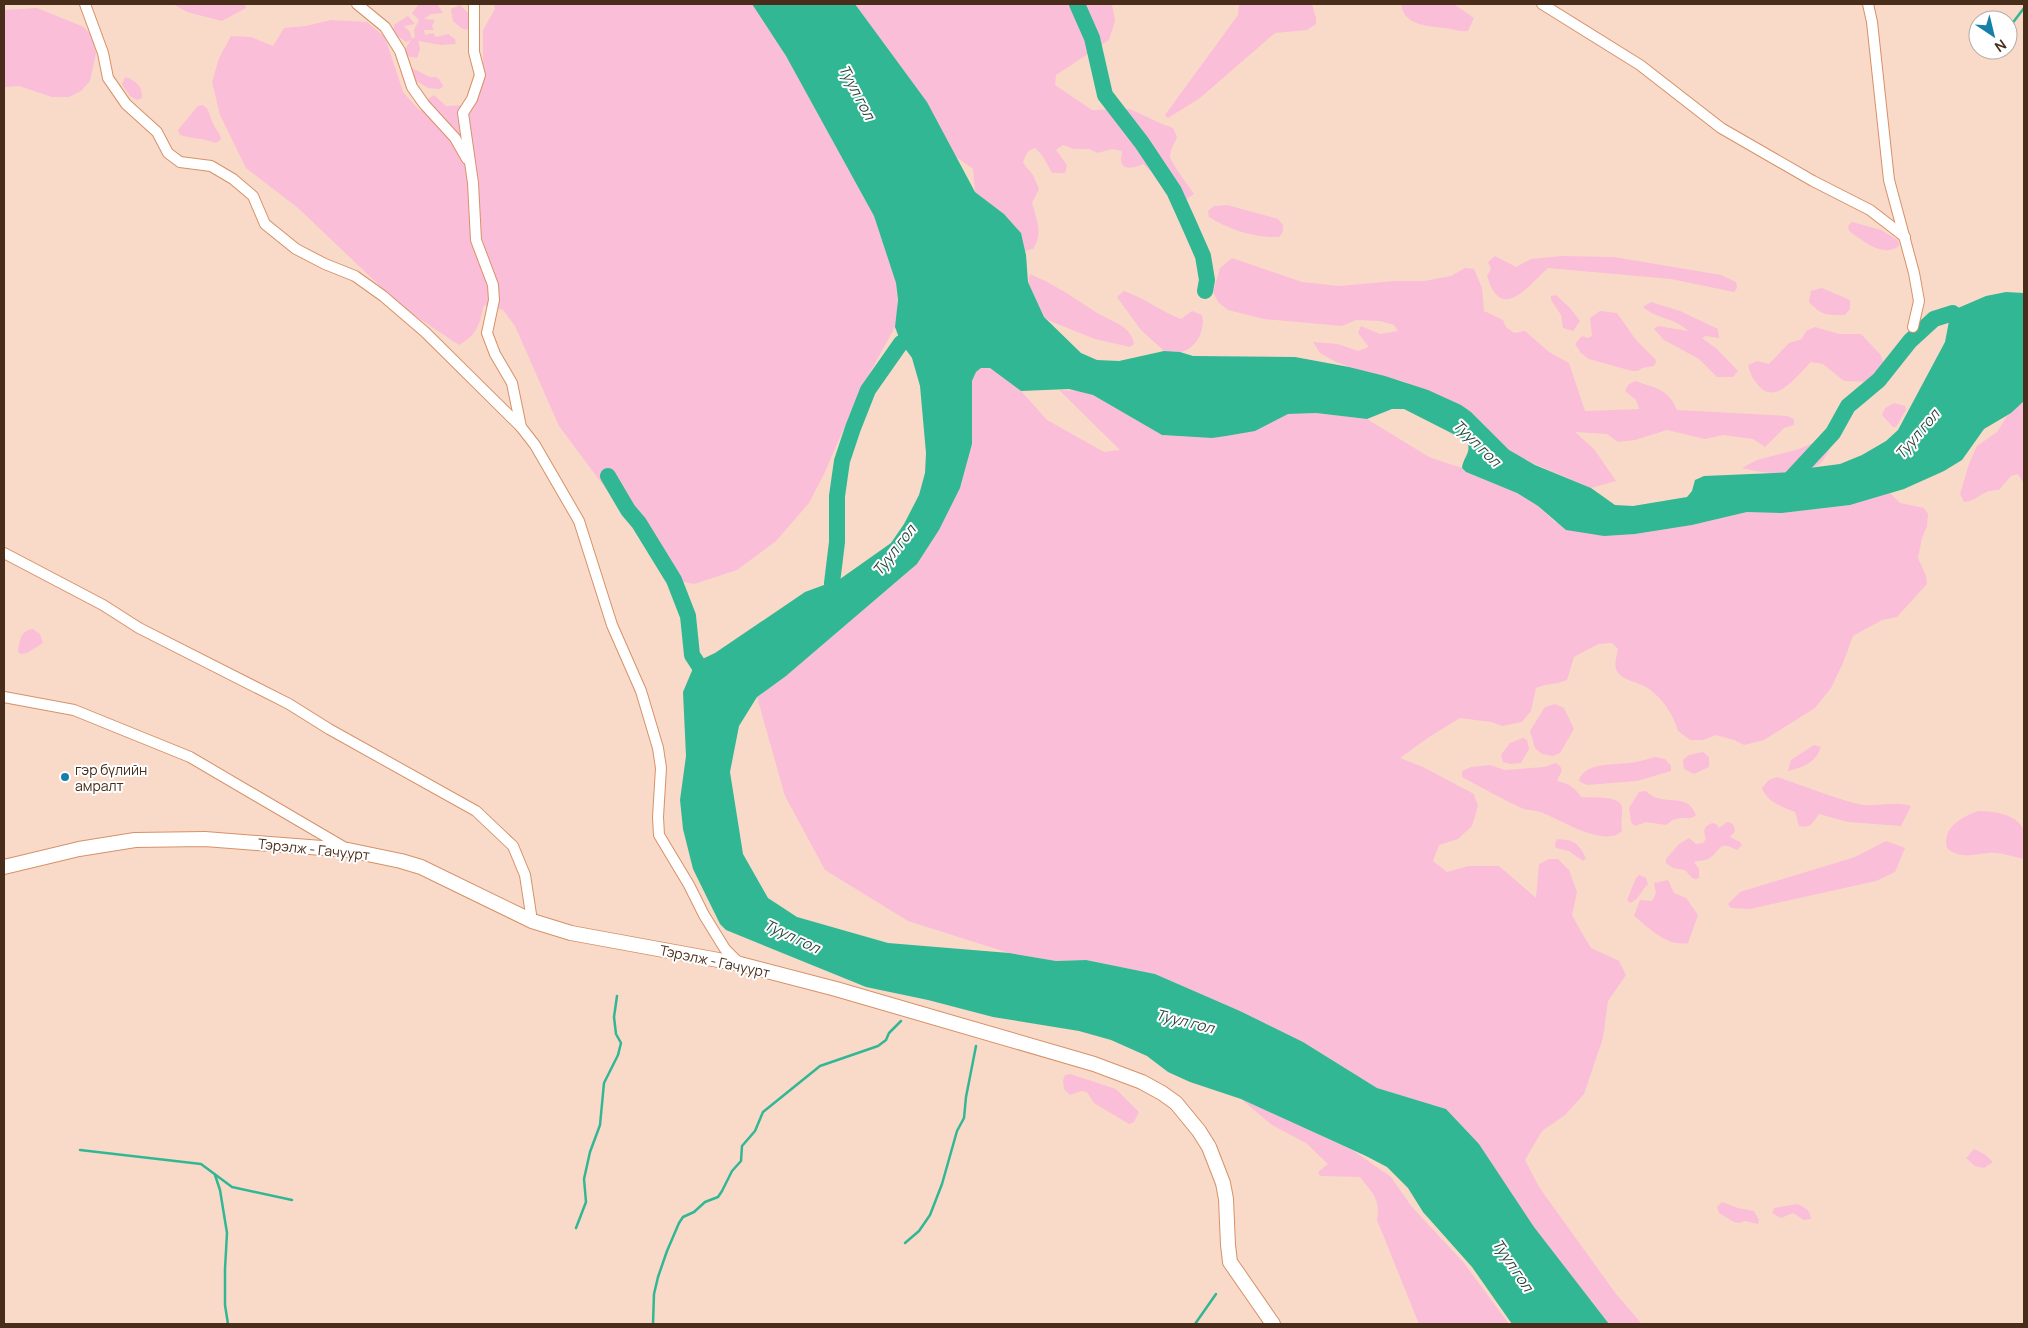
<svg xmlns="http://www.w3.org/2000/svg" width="2028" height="1328" viewBox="0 0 2028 1328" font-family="Manrope,sans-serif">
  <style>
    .green { fill: #fabed8 }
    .water { fill: #32b794 }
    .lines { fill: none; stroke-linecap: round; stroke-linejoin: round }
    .stream { stroke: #32b794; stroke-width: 2.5 }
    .river { stroke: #32b794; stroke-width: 16 }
    .street-casing { stroke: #d79167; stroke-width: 12 }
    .secondary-casing { stroke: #d79167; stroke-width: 16 }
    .street { stroke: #fff; stroke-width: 10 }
    .secondary { stroke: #fff; stroke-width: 14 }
    .poi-dot { fill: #1780a9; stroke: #fff; stroke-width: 2 }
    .labels { text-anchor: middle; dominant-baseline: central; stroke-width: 4; stroke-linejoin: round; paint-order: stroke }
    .poi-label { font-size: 14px; fill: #492d1b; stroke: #fff; text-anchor: start }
    .street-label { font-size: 14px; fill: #492d1b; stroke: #fff }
    .water-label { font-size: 15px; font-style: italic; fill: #2a463d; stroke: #fff }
  </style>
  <rect width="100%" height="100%" fill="#f9dac9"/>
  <!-- green -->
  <g class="green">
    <polygon points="173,4 245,4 246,8 222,21 187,12"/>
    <polygon points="419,4 437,4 443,13 431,14 424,19 435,20 432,26 434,30 424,30 425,35 433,33 436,37 448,34 455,39 456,44 441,45 418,41 420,49 417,58 407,56 404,51 411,40 406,42 392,32 395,24 408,16 415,24 404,26 410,32 412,39 415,37 414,30 419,20 412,13"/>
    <path d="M494,4H752L786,56L874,216L896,283L898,312L895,327L862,387L824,474L809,503L776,541L737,570L694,584L674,580L559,426L515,326L503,310L484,305C479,325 478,334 459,345L402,307L298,208L246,168L220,115L212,82L219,58L231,36L251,37L273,46L284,28L306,26L331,20L367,22L385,37L403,92L419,110L428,111L427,100L434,95L446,106L470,105L483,62V30L495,9Z"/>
    <path d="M855,4H1112L1115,21L1109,40L1056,75L1055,85L1092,110L1130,109L1162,124L1173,128L1177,137C1175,143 1170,150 1170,156C1170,162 1189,186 1194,194L1181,203L1166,194L1157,177L1143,164C1136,168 1121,171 1121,160C1121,157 1122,154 1122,151L1112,149L1098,153L1089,149H1074L1063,145L1056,150L1067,165L1065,173H1052L1042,155L1035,148C1027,150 1025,156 1023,163L1033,175L1039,189L1032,203C1037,220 1043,234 1033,249L1025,251L1021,233L1004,214L975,192L973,169L955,156L927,102Z"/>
    <polygon points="1239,4 1312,4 1316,18 1316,24 1307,30 1275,33 1200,98 1168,118 1165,115 1238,15"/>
    <path d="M1401,4H1454L1474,18L1468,31C1460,32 1453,29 1445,28C1428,26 1404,26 1401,4Z"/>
    <path d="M460,5C468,12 472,17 475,27C465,33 461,28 453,21L451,9Z"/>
    <polygon points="37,8 84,27 92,36 96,53 90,81 81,91 69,97 52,97 19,86 4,87 4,10"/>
    <polygon points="410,67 430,77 436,77 439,79 443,86 440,89 428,88 410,77"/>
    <path d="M125,77C135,80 143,87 142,98L137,100L130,96L122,85Z"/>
    <path d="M203,105C210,109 209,116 213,123C215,129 220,133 221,139L216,143C204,138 192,139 180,135L178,130L198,106Z"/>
    <path d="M1227,205L1278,219L1283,225V232L1279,237C1255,238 1230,230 1209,217L1208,211L1214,206Z"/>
    <path d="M1852,222L1881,230L1898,240L1899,246C1881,258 1864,241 1849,231L1848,226Z"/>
    <path d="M1495,256L1516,267L1531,259L1562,256L1614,257L1721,275L1736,282L1737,288L1734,292L1671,279L1548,268C1528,286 1501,324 1487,276L1491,269L1488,262Z"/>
    <path d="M1232,258L1302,282L1339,286L1395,281H1424L1451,276L1465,268L1474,269L1482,288L1484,311L1503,320L1506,327L1514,333L1525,331L1549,352L1569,363L1585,411L1639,409L1636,400L1625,391L1628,385L1635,381C1655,388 1668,388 1677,410L1787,416L1794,419V425L1784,428L1765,447L1753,439L1723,435L1705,439L1667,430L1635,440L1618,442L1607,434L1575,432L1594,449L1616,481L1591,488L1521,458L1508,450L1471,412L1403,381L1364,372L1336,362L1320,353L1313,342L1338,344L1358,351L1369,347L1358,333L1361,326L1380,334L1398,331L1394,325L1380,321L1356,320L1342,326L1264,319L1228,310L1218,302L1213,292L1220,268Z"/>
    <path d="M1030,274C1054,284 1073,297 1094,311C1107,320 1132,325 1134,344L1130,347L1095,339L1050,321L1044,317L1028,282Z"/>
    <path d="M1822,288L1850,300V309L1845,315C1827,315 1822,316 1809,302L1811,291Z"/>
    <path d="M1124,291C1145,298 1160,311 1181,319L1192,311L1202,315C1206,329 1196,350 1180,352C1175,353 1169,352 1164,351L1141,330L1117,297Z"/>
    <polygon points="1556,295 1570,308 1580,321 1573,331 1563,328 1561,315 1551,300 1551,296"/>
    <path d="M1651,302L1680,311L1718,329L1719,338L1706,336L1702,338L1717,349L1738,371L1733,377H1717L1699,359L1664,340L1654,329L1658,326L1688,331C1676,318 1656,319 1643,307Z"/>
    <polygon points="1600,311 1617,313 1636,340 1655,359 1656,362 1654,366 1642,368 1638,371 1632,371 1589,359 1581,353 1575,344 1582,336 1588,338 1592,336 1590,318"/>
    <path d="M1815,327L1839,334H1861L1880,354L1887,370L1873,382L1844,381L1823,364L1811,362C1799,373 1778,404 1761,388C1753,380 1751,376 1748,365L1757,361L1769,364L1789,343L1802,339L1806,331Z"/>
    <path d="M981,368H990L1021,391L1047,420L1104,452L1120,450L1059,390L1081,391L1093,395L1162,435L1212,438L1288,414L1316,413L1367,419L1429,457L1462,468L1466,472L1517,493L1538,506L1555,522L1635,534L1692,525L1747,512L1782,513L1850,505L1890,493L1900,503L1924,508L1928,514L1927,526L1922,538L1918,558L1926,576L1927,584L1897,617L1882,620L1853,636L1843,663L1831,688L1815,708L1764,740L1744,745L1734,740L1716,735L1703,740H1690L1678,731C1673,714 1662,697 1646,687C1636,681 1621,681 1616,669C1614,664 1617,655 1618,649L1612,643L1598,644L1574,657L1567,680C1556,685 1547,683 1536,688L1531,711L1522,722L1502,726L1491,722L1460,718L1429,737L1400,758L1423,767L1474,794L1478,806L1472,826L1458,839L1439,845L1433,861L1447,872L1468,866H1499L1536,898L1539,864L1549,859H1558L1569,870L1577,892L1572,915L1582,933L1591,948L1619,961L1626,975L1608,1001L1603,1038L1584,1094L1565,1115L1542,1131L1525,1160L1539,1187L1616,1294L1642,1324H1609L1534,1227L1479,1144L1446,1109L1377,1088L1303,1042L1240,1011L1155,974L1086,960L1056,961L1009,953L908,921L825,870L785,796L757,697L786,676L917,564L939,530L960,488L972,444V381L976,372Z"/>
    <path d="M2024,401V484L2018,474L2011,476L1999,490C1979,490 1981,500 1964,502L1960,494L1969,464L1977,446L1997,432L2007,416Z"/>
    <polygon points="1894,403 1905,406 1906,410 1896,427 1893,427 1882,415 1885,408"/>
    <path d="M1827,437L1831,446C1828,451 1824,462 1818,465C1795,478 1766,474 1742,468L1757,460L1799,449Z"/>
    <path d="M33,629L40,634L43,643L27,653L20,654L18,652C20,640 20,631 33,629Z"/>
    <polygon points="1555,704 1564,708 1574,729 1560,753 1553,756 1542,754 1535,748 1530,731 1545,707"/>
    <polygon points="1523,738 1527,740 1529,749 1521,763 1510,764 1503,762 1501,755 1510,743"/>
    <path d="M1814,745L1821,747C1815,763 1804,767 1788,771L1791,760Z"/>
    <polygon points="1703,752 1709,757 1709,767 1694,774 1684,769 1683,760 1689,755"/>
    <path d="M1655,757L1665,759L1671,766V771L1637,781L1587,785L1582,783L1579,780C1585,762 1614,765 1629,763C1638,762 1647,759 1655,757Z"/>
    <path d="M1556,763L1560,766L1562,770L1557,781C1569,783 1575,788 1581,797C1591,798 1620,795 1622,807C1623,815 1620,822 1622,831C1605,848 1561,820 1543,813C1537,810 1531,811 1524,809C1503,800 1483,788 1462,777V771L1471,767L1490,765L1505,770L1544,767Z"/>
    <path d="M1777,777C1804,786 1830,797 1858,804C1875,808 1894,800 1911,806L1901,826L1848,822L1819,814C1813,822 1811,829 1799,826L1795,812C1782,807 1767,802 1762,788L1769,780Z"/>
    <path d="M1646,791C1649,794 1653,797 1657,798C1674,803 1688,795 1696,815C1690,821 1684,816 1676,819C1673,819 1669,823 1666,825L1646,822L1635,826L1631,822L1629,808L1639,792Z"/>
    <path d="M1978,811C1993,811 2018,814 2024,831C2027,838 2024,851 2024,859C2013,857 2000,852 1989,853C1974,854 1960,860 1947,848C1942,827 1962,817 1978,811Z"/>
    <path d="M1727,822C1733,823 1734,825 1735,831L1730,837L1740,842L1742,845L1737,850C1718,841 1723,848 1710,858C1706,861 1699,860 1694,862L1699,869V878C1693,882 1689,874 1685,870L1673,868L1666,863V859L1679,844L1689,838L1696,844L1703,843L1706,839C1703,831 1703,827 1712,823L1716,824L1719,828Z"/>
    <path d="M1557,839C1575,840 1578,843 1586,858L1583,861L1569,851L1556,848L1555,844Z"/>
    <polygon points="1886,841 1905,848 1895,872 1876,881 1750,909 1731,908 1728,904 1740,892 1855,857"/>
    <path d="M1639,875L1646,878L1648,884C1642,889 1638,901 1630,903L1627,900L1636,878Z"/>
    <path d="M1668,880L1674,893L1686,898L1698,915L1688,943C1667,947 1649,928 1634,916L1640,900L1652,901L1656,893L1654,883Z"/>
    <polygon points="1070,1074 1116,1089 1139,1112 1134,1122 1129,1124 1094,1103 1087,1092 1081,1091 1070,1095 1064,1089 1063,1080 1065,1075"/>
    <path d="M1241,1099L1354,1151L1391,1177L1412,1207L1464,1263L1509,1324H1419L1377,1220C1381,1200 1372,1192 1360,1177L1320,1176L1318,1172L1328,1164L1306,1143L1272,1125Z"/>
    <polygon points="1974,1149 1984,1154 1993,1162 1984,1168 1975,1166 1966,1158"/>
    <polygon points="1722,1202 1738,1208 1754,1211 1759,1220 1758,1224 1745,1221 1739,1223 1734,1222 1719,1213 1717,1207"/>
    <path d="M1797,1204C1805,1207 1810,1210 1811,1219L1804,1220L1793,1213L1781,1218L1772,1213L1774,1208Z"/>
  </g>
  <!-- water -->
  <path class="water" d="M752,4H855L927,102L975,192L1004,214L1021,233L1026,255L1028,282L1044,317L1081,353L1097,360L1119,361L1164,351L1180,352L1193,356L1295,357L1349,367L1385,376L1428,390L1461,405L1471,412L1509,450L1535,465L1591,488L1615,505L1633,506L1687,497L1692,491L1695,480L1704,476L1797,472L1809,468L1840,464L1862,455L1886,441L1898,430L1945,342L1950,316L1958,308L1986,296L2006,292L2024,293V401L2011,413L1984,429L1962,460L1944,471L1904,489L1850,505L1782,513L1747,512L1692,525L1635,534L1604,536L1566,530L1538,506L1517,493L1466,472L1462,468C1463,457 1474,450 1465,440L1404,409H1392L1367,419L1316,413L1288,414L1255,431L1226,436L1212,438L1162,435L1093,395L1069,389L1021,391L990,368H981L976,372L972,381V444L960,488L939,530L917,564L786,676L757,697L739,726L730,772L743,854L768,898L797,917L888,943L1009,953L1056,961L1086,960L1155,974L1240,1011L1303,1042L1377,1088L1446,1109L1479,1144L1534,1227L1609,1324H1512L1472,1267L1423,1212L1408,1188L1387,1167L1366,1156L1241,1099L1190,1082L1168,1072L1147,1056L1111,1040L1079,1031L993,1017L928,1000L866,987L726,930L720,924L693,869L683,829L680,800L686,756L683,692L691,673L696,662L715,653L805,592L840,579L891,543L904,524L919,495L925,473L926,453L920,386L912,358L901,343L895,327L898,300L896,283L874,216L786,56Z"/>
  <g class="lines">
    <!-- stream -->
    <g class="stream">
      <polyline points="2008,29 2024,8"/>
      <polyline points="80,1150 201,1164 232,1187 292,1200"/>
      <polyline points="215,1175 220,1190 227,1233 225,1269 225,1305 228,1324"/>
      <polyline points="576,1228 586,1202 584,1179 590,1152 600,1125 604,1083 618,1055 621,1043 616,1034 614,1017 617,996"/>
      <polyline points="905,1243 919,1231 930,1215 942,1184 957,1131 964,1118 966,1097 976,1046"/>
      <polyline points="653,1324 654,1294 658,1277 667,1251 679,1223 683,1217 694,1212 705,1202 718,1197 722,1191 732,1171 741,1161 742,1146 755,1131 763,1112 820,1066 878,1046 886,1040 889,1033 901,1021"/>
      <polyline points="1195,1324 1216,1294"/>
    </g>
    <!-- river -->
    <g class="river">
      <polyline points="1077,4 1092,38 1105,95 1142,143 1174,191 1188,222 1203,256 1207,280 1205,291"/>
      <polyline points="608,476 628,510 639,523 674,580 688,616 692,655 709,681"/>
      <polyline points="1782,488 1833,433 1848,406 1879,380 1910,341 1934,319 1953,313"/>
      <polyline points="834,603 832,583 837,542 837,496 842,461 853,428 868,390 901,343 922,335"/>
    </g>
    <!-- street casing -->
    <g class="street-casing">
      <g id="street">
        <polyline points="85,4 103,53 108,78 126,104 157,132 168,153 180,162 211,166 233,179 253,196 265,224 296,249 325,264 355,276 383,296 425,332 521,427"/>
        <polyline points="357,4 385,27 400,51 412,87 424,104 455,138 467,159"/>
        <polyline points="474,4 474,52 480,75 472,99 463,113 473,183 476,240 493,285 494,300 487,333 495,354 512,383 521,427 535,445 579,521 612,625 641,691 658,748 661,768 658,817 659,835 689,885 704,915 725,949 740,964"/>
        <polyline points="1542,4 1640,65 1721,128 1813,181 1870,210 1905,237"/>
        <polyline points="1868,4 1872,22 1889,180 1914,273 1919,301 1913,327"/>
        <polyline points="4,553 103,605 139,628 289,704 329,729 476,811 513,846 525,875 532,921"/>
        <polyline points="4,697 74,710 190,757 347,849"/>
      </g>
    </g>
    <!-- secondary casing -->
    <g class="secondary-casing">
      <polyline id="secondary" points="4,867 79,849 135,840 205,839 348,850 401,861 421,867 532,921 571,933 740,964 836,989 1094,1064 1142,1082 1162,1093 1176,1103 1199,1131 1209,1147 1223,1183 1226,1199 1228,1245 1230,1262 1273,1324"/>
    </g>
    <!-- street -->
    <use href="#street" class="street"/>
    <!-- secondary -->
    <use href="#secondary" class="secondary"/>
  </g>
  <!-- markers -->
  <circle class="poi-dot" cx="65" cy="777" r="5"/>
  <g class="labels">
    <!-- poi labels -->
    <g class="poi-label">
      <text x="75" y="769">гэр бүлийн<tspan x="75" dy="16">амралт</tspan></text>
    </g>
    <!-- street labels -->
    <g class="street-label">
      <text transform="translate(314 849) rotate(6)">Тэрэлж - Гачуурт</text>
      <text transform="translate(715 961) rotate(12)">Тэрэлж - Гачуурт</text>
    </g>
    <!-- water labels -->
    <g class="water-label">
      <text transform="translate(857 92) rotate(62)">Туул гол</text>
      <text transform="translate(1917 434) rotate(-50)">Туул гол</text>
      <text transform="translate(1477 443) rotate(44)">Туул гол</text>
      <text transform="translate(894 550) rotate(-52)">Туул гол</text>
      <text transform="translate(792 936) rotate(25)">Туул гол</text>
      <text transform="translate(1185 1021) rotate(14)">Туул гол</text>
      <text transform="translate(1513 1265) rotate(56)">Туул гол</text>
    </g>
  </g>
  <!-- border -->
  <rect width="2028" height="1328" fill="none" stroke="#492d1b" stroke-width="10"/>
  <!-- north arrow -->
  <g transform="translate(1993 35) rotate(145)"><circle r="24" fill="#ffffff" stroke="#b6aba4"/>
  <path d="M0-4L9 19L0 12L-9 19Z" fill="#1780a9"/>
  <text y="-8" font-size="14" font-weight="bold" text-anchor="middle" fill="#492d1b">N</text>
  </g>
</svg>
